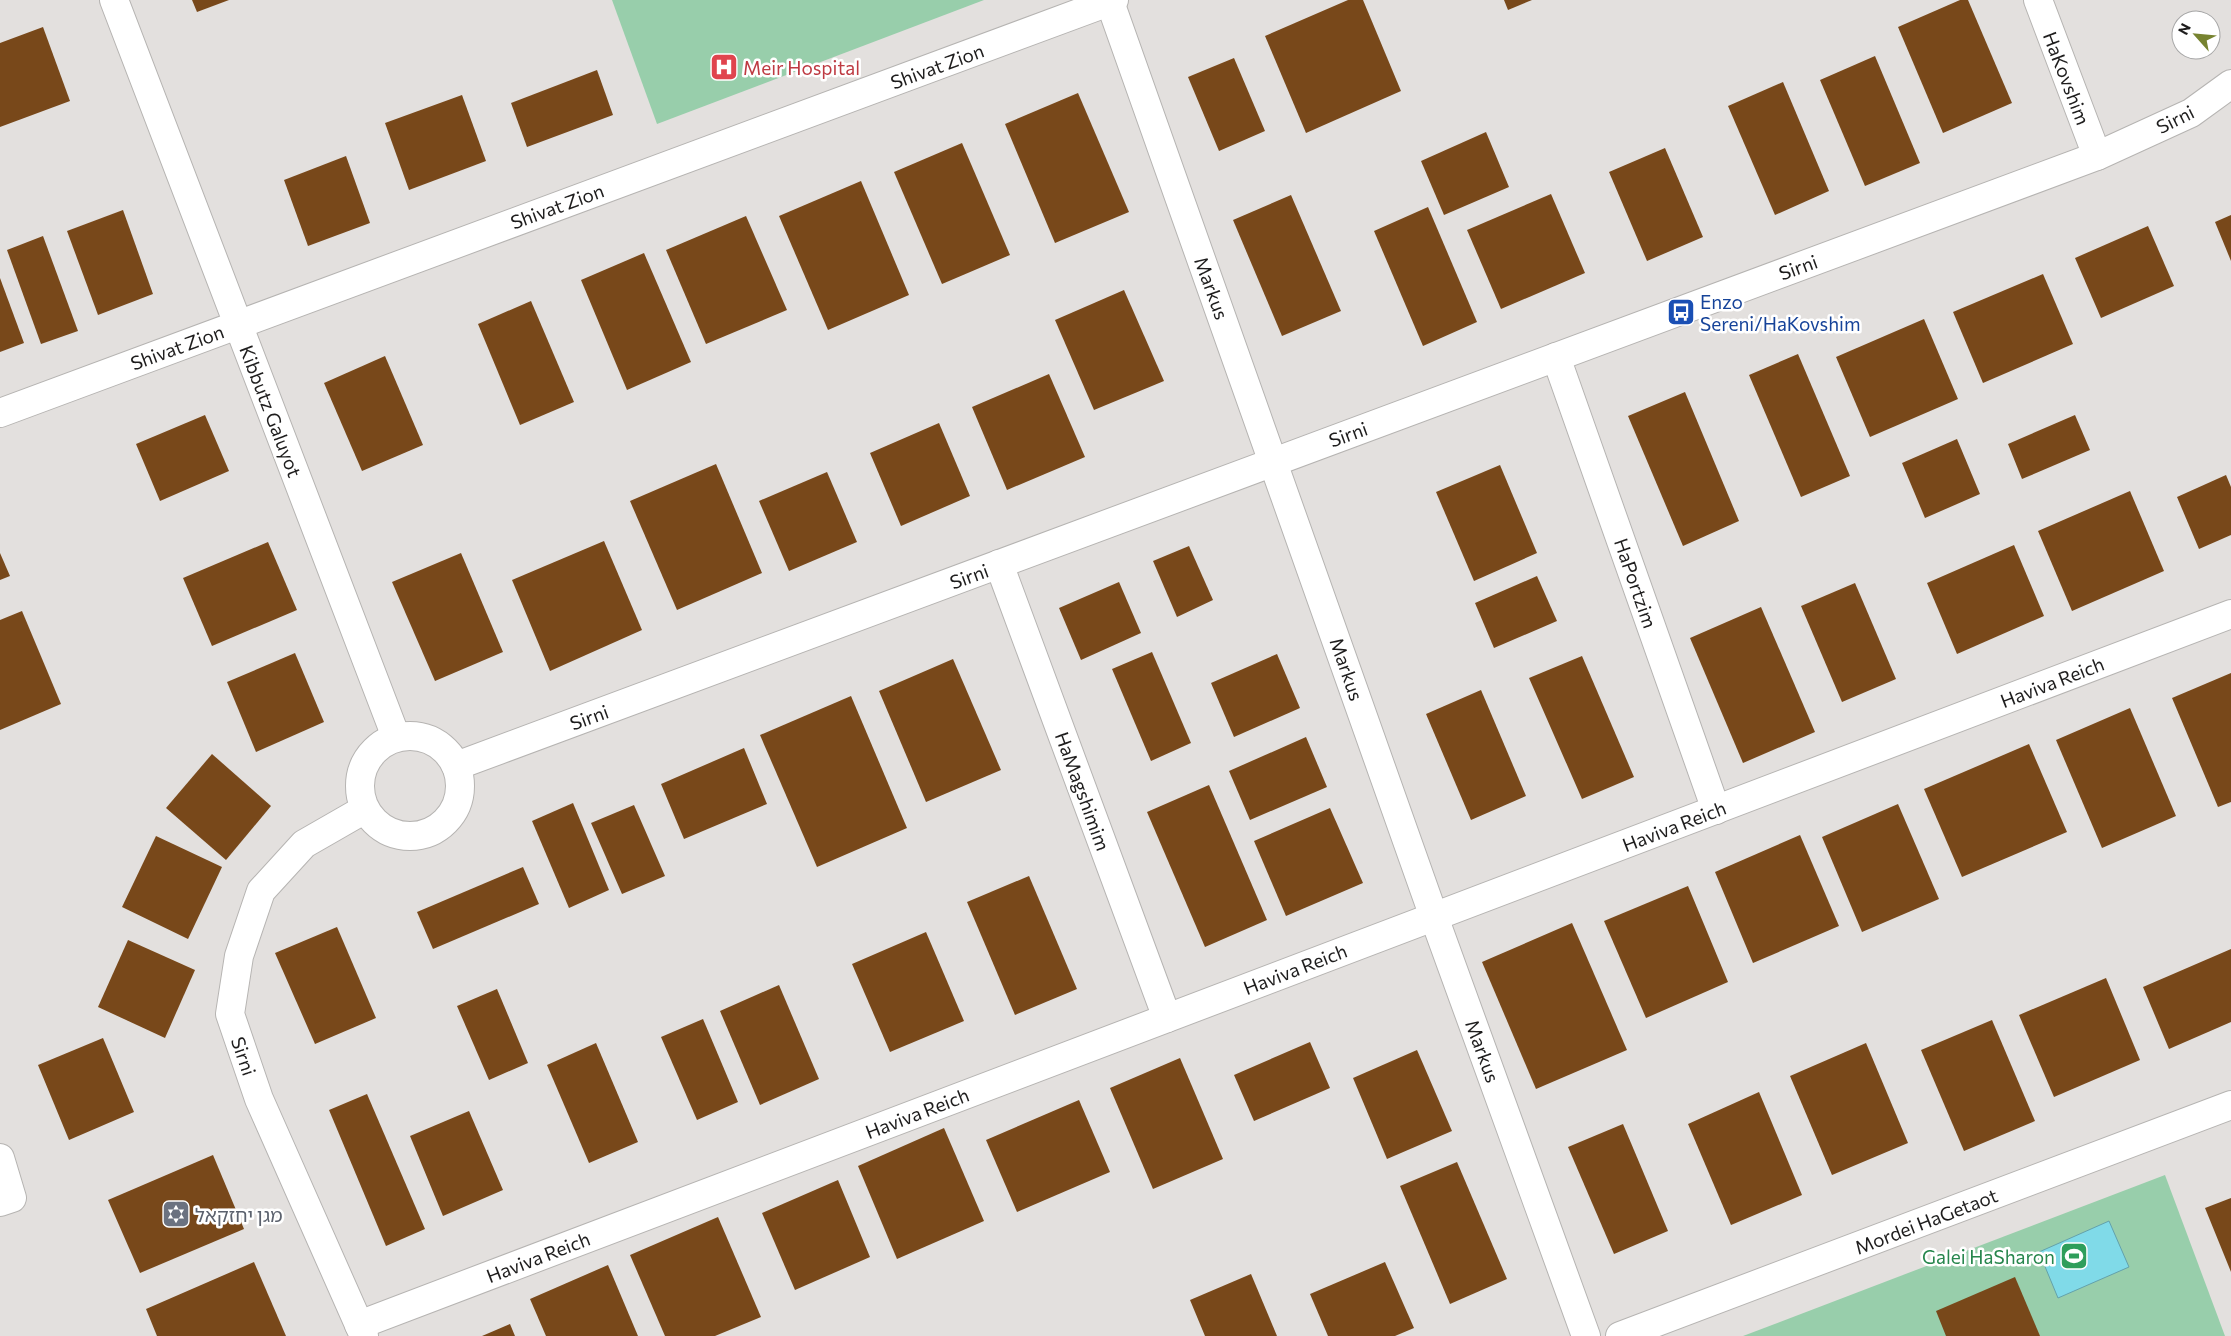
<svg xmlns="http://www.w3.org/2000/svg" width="2231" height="1336" viewBox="0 0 2231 1336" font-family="Commissioner,'Noto Sans Hebrew',sans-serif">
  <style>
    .green { fill: #98ceab }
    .water { fill: #80dae8; stroke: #63a1ab }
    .building { fill: #78481a }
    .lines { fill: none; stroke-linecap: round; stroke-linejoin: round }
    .street-casing { stroke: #b6b4b2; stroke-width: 30 }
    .street { stroke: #fff; stroke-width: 28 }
    .labels { text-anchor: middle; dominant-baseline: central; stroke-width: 5; stroke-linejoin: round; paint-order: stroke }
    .street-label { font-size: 19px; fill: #1e1d1d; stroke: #fff }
    .health-label { font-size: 19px; fill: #be3a42; stroke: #fff; text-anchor: start }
    .transit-label { font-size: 19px; fill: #164399; stroke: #fff; text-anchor: start }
    .worship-label { font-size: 19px; fill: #5b616d; stroke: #fff; text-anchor: start }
    .leisure-label { font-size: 19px; fill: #27864d; stroke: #fff; text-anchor: end }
  </style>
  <rect width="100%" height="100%" fill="#e3e0de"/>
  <!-- green -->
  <g class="green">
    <polygon points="612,0 984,0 657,124"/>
    <polygon points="2165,1175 2225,1336 1743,1336"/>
  </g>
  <!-- water -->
  <polygon class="water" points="2109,1221 2129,1267 2058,1298 2039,1252"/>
  <!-- building -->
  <g class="building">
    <polygon points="192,0 229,0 197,12"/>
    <polygon points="1348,0 1363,0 1401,91 1306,133 1265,36"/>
    <polygon points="1504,0 1532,0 1508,10"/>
    <polygon points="1960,0 1968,0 2012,103 1943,133 1898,27"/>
    <polygon points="43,27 70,101 0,127 0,43"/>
    <polygon points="1875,56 1920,163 1865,186 1820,80"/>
    <polygon points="1234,58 1265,131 1219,151 1188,77"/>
    <polygon points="597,70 613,115 527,147 511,103"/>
    <polygon points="1783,82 1829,191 1775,215 1728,106"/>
    <polygon points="1078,93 1129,212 1055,243 1005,124"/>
    <polygon points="462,95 486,161 409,190 385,123"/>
    <polygon points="1486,132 1509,187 1444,215 1421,161"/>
    <polygon points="962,143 1010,255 942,284 894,172"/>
    <polygon points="1665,148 1703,237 1647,261 1609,172"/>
    <polygon points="346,156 370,223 308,246 284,180"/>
    <polygon points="861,181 909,295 828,330 779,216"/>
    <polygon points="1551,194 1585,273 1501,309 1467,230"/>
    <polygon points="1291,195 1341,311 1282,336 1233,220"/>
    <polygon points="1428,207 1477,322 1423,346 1374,231"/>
    <polygon points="123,210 153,294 98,315 67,231"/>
    <polygon points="2231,215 2231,261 2215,222"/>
    <polygon points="746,216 787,310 706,344 666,250"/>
    <polygon points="2148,226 2174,286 2101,318 2075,258"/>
    <polygon points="43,236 78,331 41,344 7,250"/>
    <polygon points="644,253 691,362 627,390 581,280"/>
    <polygon points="2043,274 2073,344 1983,383 1953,312"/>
    <polygon points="0,278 24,343 0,352"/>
    <polygon points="1124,290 1164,381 1094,410 1055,320"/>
    <polygon points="531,301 574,402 520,425 478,324"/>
    <polygon points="1924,319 1958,399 1870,437 1836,357"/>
    <polygon points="1798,354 1850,476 1801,497 1749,375"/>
    <polygon points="385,356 423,445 362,471 324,383"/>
    <polygon points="1049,374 1085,457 1007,490 972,407"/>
    <polygon points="1685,392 1739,521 1683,546 1628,416"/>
    <polygon points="205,415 229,471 160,501 136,444"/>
    <polygon points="2075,415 2090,450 2022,479 2008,444"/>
    <polygon points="939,423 970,496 901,526 870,453"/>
    <polygon points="1957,439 1980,494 1925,518 1902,463"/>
    <polygon points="716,464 762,573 677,610 630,501"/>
    <polygon points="1500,465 1537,553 1474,581 1436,492"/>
    <polygon points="827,472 857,542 789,571 759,501"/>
    <polygon points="2226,475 2231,487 2231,535 2199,549 2177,497"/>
    <polygon points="2130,491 2164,571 2072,611 2038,531"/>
    <polygon points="604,541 642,630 550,671 512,580"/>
    <polygon points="268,542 297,610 212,646 183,578"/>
    <polygon points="2014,545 2044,616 1957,654 1927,583"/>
    <polygon points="1189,546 1213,600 1177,617 1153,561"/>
    <polygon points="0,553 10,576 0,580"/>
    <polygon points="461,553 503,652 435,681 392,582"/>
    <polygon points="1537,576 1557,621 1494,648 1475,603"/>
    <polygon points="1119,582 1141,633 1081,660 1059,608"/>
    <polygon points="1855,583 1896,679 1842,702 1801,606"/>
    <polygon points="1761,607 1815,732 1743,763 1690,638"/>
    <polygon points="22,611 61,704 0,730 0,620"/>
    <polygon points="1152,652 1191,743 1151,761 1112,669"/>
    <polygon points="295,653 324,722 256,752 227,682"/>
    <polygon points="1277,654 1300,708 1234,737 1211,683"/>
    <polygon points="1582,656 1634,777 1582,799 1529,678"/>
    <polygon points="953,659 1001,770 926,802 879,691"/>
    <polygon points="2231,673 2231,802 2218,807 2172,698"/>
    <polygon points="1481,690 1526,796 1471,820 1426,714"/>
    <polygon points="851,696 907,828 817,867 760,735"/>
    <polygon points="2130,708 2176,816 2102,848 2056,740"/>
    <polygon points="1306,737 1327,787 1250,820 1229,771"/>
    <polygon points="2029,744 2067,832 1962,877 1924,789"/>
    <polygon points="744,748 767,804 684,839 661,784"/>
    <polygon points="212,754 271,806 226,860 166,808"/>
    <polygon points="1209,785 1267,920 1205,947 1147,812"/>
    <polygon points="573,803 609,890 569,908 532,821"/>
    <polygon points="1898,804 1939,899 1862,932 1822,837"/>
    <polygon points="634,805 665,876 622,894 591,823"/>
    <polygon points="1330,808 1363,883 1286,916 1254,841"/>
    <polygon points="1800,835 1839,926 1753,963 1715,872"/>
    <polygon points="156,836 222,867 188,939 122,907"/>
    <polygon points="523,867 539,904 433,949 417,912"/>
    <polygon points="1029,876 1077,989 1015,1015 967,902"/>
    <polygon points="1688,886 1728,982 1646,1018 1604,921"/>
    <polygon points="1572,923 1627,1050 1536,1089 1482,962"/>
    <polygon points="337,927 376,1018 315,1044 275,953"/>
    <polygon points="926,932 964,1021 890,1052 852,964"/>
    <polygon points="128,940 195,970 165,1038 98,1007"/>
    <polygon points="2231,949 2231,1022 2169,1049 2143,987"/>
    <polygon points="2106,978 2140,1060 2054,1097 2019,1015"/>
    <polygon points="779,985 819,1079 760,1105 720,1011"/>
    <polygon points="497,989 528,1063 489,1080 457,1006"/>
    <polygon points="703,1019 738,1102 697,1120 661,1037"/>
    <polygon points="1992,1020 2035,1121 1964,1151 1921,1050"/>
    <polygon points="103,1038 134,1112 69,1140 38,1065"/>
    <polygon points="1310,1042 1330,1088 1254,1121 1234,1075"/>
    <polygon points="596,1043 638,1142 589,1163 547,1065"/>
    <polygon points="1866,1043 1908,1143 1832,1175 1790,1076"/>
    <polygon points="1417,1050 1452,1131 1387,1159 1353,1078"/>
    <polygon points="1180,1058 1223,1159 1153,1189 1110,1088"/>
    <polygon points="1759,1092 1802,1195 1731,1225 1688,1124"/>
    <polygon points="367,1094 425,1229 386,1246 329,1110"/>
    <polygon points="1079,1100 1110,1172 1017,1212 986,1140"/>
    <polygon points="469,1111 503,1190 443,1216 410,1136"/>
    <polygon points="1623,1124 1668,1231 1614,1254 1568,1147"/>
    <polygon points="944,1128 984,1221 897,1259 858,1166"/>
    <polygon points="213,1155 244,1229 140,1273 108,1200"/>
    <polygon points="1457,1162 1507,1279 1450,1304 1400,1186"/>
    <polygon points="838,1180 870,1257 795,1290 762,1213"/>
    <polygon points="2231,1198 2231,1272 2205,1208"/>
    <polygon points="718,1217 761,1317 715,1336 665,1336 630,1255"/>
    <polygon points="254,1262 286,1336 157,1336 146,1309"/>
    <polygon points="1385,1262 1414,1328 1395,1336 1328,1336 1310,1294"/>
    <polygon points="608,1265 638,1336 546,1336 530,1299"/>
    <polygon points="1251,1274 1277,1336 1205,1336 1190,1300"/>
    <polygon points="2015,1277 2040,1336 1946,1336 1936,1311"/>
    <polygon points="510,1324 515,1336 482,1336"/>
  </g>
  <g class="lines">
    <!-- street casing -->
    <g class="street-casing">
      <g id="street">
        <polyline points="114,0 396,737"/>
        <polyline points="2038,0 2097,156"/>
        <polyline points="1110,2 1434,917 1586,1336"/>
        <polyline points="1556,357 1716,810"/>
        <polyline points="0,413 1114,0"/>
        <polyline points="999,564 1167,1018"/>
        <circle cx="410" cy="786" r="50"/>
        <polyline points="456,766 2097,156 2191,113 2231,84"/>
        <polyline points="0,1158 12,1198 0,1202"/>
        <polyline points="359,1325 2231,614"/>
        <polyline points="364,1336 259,1099 230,1014 239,956 261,891 304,844 365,809"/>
        <polyline points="1620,1336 2231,1105"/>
      </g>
    </g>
    <!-- street -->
    <use href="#street" class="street"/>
  </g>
  <!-- icons -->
  <defs>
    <g id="hospital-square" transform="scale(1.4375)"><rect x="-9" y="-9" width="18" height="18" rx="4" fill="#e0444e" stroke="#fff"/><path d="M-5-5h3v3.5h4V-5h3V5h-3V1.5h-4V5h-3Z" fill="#fff"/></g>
    <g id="bus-square" transform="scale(1.4375)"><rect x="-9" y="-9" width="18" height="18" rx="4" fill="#1a4fb4" stroke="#fff"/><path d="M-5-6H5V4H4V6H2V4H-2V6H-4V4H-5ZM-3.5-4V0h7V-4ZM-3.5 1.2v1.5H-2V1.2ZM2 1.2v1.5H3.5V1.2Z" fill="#fff"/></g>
    <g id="synagogue-square" transform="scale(1.4375)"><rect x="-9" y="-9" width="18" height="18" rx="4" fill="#6b7280" stroke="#fff"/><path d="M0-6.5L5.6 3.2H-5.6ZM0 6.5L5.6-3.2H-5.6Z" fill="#fff"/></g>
    <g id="stadium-square" transform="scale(1.4375)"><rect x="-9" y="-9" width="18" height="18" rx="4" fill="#2e9e5b" stroke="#fff"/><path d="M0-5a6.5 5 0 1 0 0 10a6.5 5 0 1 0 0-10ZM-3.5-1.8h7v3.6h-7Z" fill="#fff"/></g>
  </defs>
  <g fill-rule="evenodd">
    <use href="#hospital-square" x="724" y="67"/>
    <use href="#bus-square" x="1681" y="312"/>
    <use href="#synagogue-square" x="176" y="1214"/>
    <use href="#stadium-square" x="2074" y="1256"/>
  </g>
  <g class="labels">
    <!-- street labels -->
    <g class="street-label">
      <text transform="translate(937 66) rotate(-20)">Shivat Zion</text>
      <text transform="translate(2067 78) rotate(69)">HaKovshim</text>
      <text transform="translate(2175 119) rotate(-27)">Sirni</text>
      <text transform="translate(557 206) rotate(-20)">Shivat Zion</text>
      <text transform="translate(1798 267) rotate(-20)">Sirni</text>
      <text transform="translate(1212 288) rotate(70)">Markus</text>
      <text transform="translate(177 347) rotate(-20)">Shivat Zion</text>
      <text transform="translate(271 411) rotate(69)">Kibbutz Galuyot</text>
      <text transform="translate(1348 434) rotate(-20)">Sirni</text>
      <text transform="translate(969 576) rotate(-20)">Sirni</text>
      <text transform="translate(1636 583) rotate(71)">HaPortzim</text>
      <text transform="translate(1347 669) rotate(71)">Markus</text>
      <text transform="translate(2052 682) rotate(-21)">Haviva Reich</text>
      <text transform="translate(589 717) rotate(-20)">Sirni</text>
      <text transform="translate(1083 791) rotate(70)">HaMagshimim</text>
      <text transform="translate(1674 826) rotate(-21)">Haviva Reich</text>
      <text transform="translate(1295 969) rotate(-21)">Haviva Reich</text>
      <text transform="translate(1483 1051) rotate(70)">Markus</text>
      <text transform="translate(244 1056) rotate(71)">Sirni</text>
      <text transform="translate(917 1113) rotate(-21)">Haviva Reich</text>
      <text transform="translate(1926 1221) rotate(-21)">Mordei HaGetaot</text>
      <text transform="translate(538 1257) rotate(-21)">Haviva Reich</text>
    </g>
    <!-- health labels -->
    <g class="health-label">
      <text x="743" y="67">Meir Hospital</text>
    </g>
    <!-- transit labels -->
    <g class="transit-label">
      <text x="1700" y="301">Enzo<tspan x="1700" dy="22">Sereni/HaKovshim</tspan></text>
    </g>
    <!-- worship labels -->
    <g class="worship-label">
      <text x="195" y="1214">מגן יחזקאל</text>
    </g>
    <!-- leisure labels -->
    <g class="leisure-label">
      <text x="2055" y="1256">Galei HaSharon</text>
    </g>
  </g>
  <!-- north arrow -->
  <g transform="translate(2196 35) rotate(297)"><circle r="24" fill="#ffffff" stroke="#a5a5a5"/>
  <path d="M0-4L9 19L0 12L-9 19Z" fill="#778330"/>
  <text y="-8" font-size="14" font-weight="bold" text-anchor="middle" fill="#1e1d1d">N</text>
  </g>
</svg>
